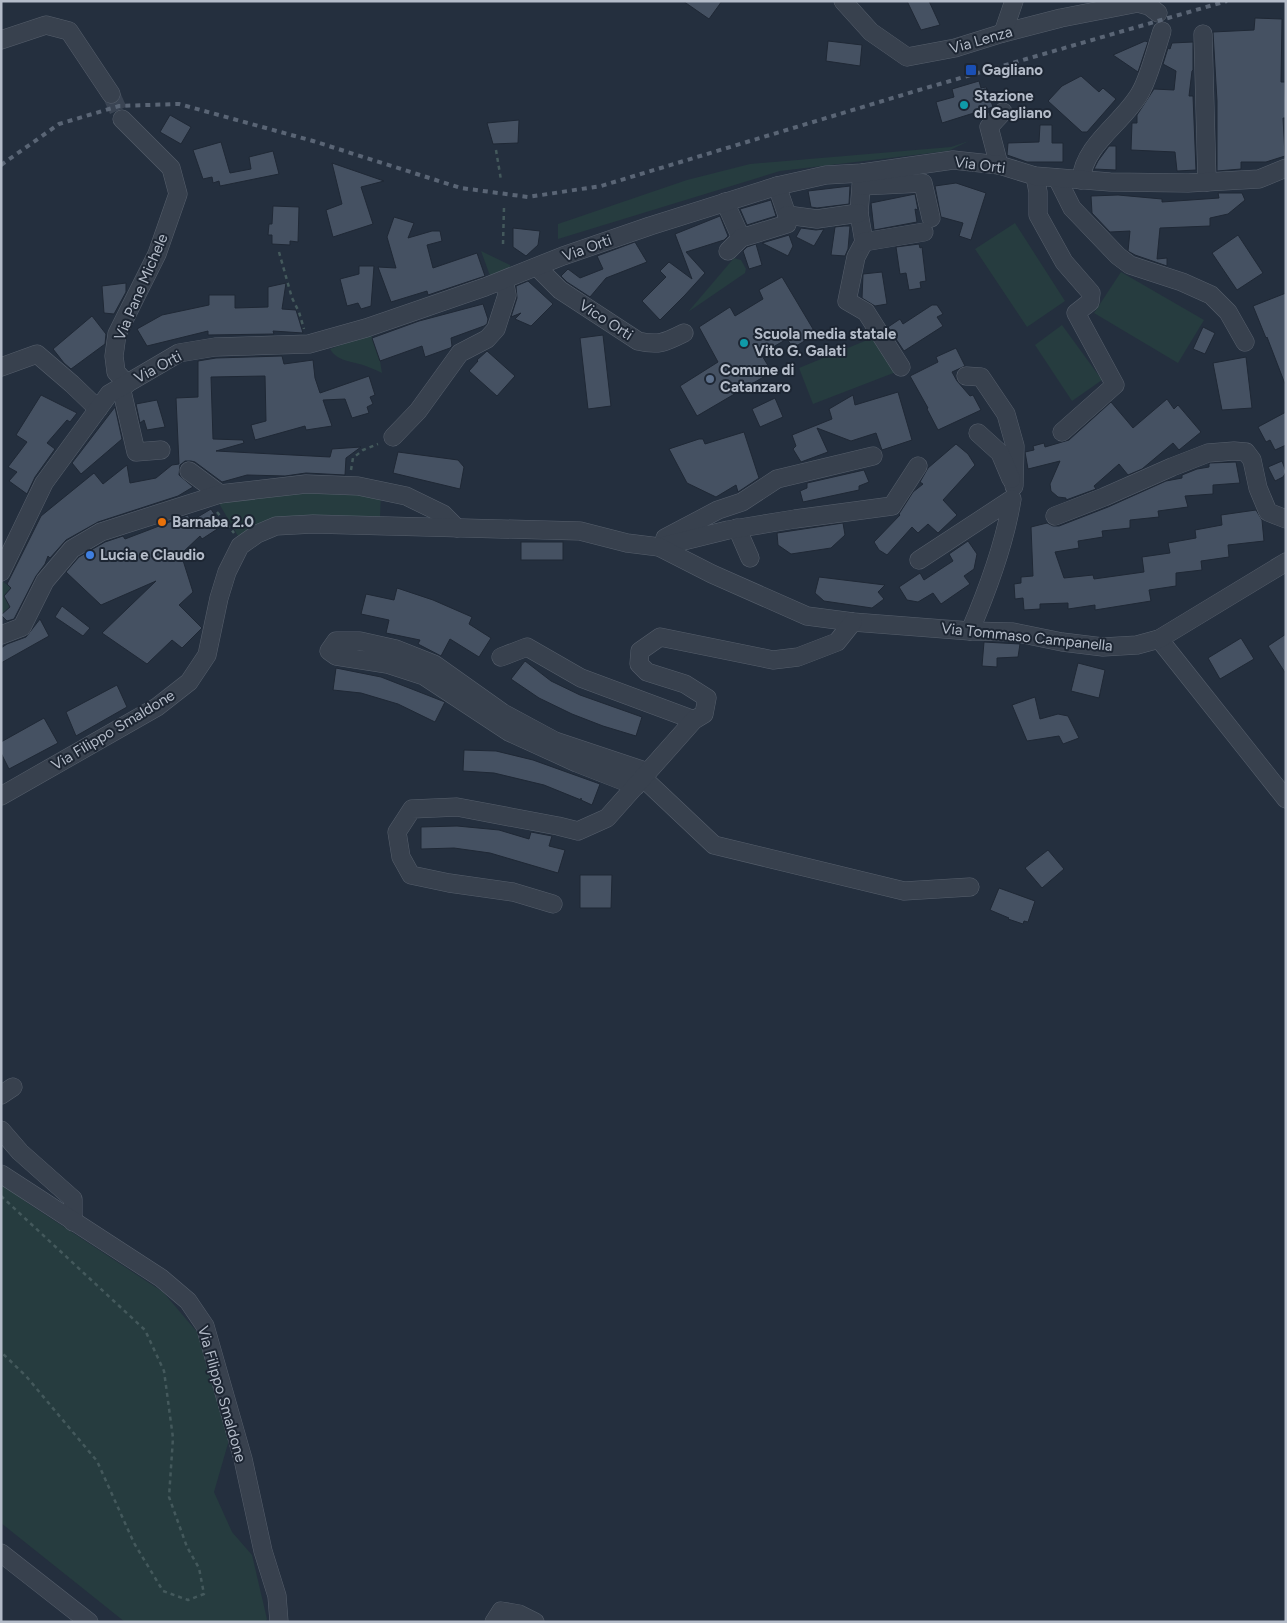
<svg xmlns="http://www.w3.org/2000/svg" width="1287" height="1623" viewBox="0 0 1287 1623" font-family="Figtree,sans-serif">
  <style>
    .green { fill: #263c3f }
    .building { fill: #455162; stroke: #1f2835 }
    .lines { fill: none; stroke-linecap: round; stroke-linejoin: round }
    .minor-tunnel { stroke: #3a4453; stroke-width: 18; stroke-dasharray: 18 9; stroke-linecap: butt }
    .minor-casing { stroke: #565f6c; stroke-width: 19 }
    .path { stroke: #44595c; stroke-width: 2.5; stroke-dasharray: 4 4; stroke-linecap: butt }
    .minor { stroke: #38414e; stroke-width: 18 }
    .rail { stroke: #5a6575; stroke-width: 4; stroke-dasharray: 5 5; stroke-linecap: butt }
    .transit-dot { fill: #1a4fb4; stroke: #1d2633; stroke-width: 2 }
    .culture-dot { fill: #0f9aa8; stroke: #1d2633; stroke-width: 2 }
    .service-dot { fill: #5c6f8a; stroke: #1d2633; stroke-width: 2 }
    .food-dot { fill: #e8710a; stroke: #1d2633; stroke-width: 2 }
    .shop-dot { fill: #3f7fe0; stroke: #1d2633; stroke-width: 2 }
    .labels { text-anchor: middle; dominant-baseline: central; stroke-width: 4; stroke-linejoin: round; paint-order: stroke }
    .street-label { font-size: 15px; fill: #b4bcc9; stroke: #1d2633 }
    .poi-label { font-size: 15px; font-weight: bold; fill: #b4bcc9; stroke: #1d2633; text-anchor: start }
  </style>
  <rect width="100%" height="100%" fill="#242f3e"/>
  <!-- green -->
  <g class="green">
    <polygon points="969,141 948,151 780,171 558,239 558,224 687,180 750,164 951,147"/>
    <polygon points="1015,223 1065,301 1027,327 975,249"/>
    <polygon points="481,251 510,265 513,276 493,284"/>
    <polygon points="734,258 741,260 746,269 745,273 688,312"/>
    <polygon points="1121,272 1204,320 1178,363 1094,313"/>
    <polygon points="1062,325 1102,380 1072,401 1035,345"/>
    <path d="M371,334L380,361L382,373C376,370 369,367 363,365C350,361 337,361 330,349Z"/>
    <polygon points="877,336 896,372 813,404 799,368"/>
    <polygon points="256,490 381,491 380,519 275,519 238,536 217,500"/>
    <polygon points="1,580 11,588 4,596 10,607 1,615"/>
    <polygon points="1,1183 29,1204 163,1292 198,1333 229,1440 214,1492 232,1532 252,1555 267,1619 265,1622 125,1622 1,1523"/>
  </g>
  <!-- building -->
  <g class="building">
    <polygon points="683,1 722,1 709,19"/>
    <polygon points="907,1 929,1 940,25 921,30"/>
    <polygon points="1255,18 1282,19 1281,82 1285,82 1286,118 1283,118 1285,156 1266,162 1241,162 1241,169 1217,171 1217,101 1213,32 1254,30"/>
    <polygon points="828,41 862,45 860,66 826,61"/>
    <polygon points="1145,41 1148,42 1138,72 1113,55"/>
    <polygon points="1193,42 1193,70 1192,71 1189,96 1193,96 1196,170 1177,171 1175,152 1131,150 1132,123 1137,123 1137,115 1154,89 1174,90 1176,71 1163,64 1168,48 1170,49 1172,43"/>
    <polygon points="1081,76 1099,92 1103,88 1116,99 1087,132 1082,132 1048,101 1062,86"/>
    <polygon points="979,81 981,88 986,87 993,107 942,123 936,102 954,97 952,89"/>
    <polygon points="170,115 191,127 181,144 160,132"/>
    <polygon points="519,120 518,143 493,144 487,123"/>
    <polygon points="1040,125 1052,125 1052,143 1063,143 1063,162 1027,162 1007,155 1008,143 1039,142"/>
    <polygon points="221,142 230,173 251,169 249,157 273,151 279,174 220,186 219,181 213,183 212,177 203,179 193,150"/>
    <polygon points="1109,146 1116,146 1116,170 1094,169 1098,161"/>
    <polygon points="332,163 384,181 361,187 373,224 333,237 326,210 342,204"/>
    <polygon points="956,183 986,193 971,240 959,236 963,223 941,217 935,186"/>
    <polygon points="850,186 849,204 817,208 811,207 808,191"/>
    <polygon points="1218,193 1242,193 1245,200 1228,214 1210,218 1210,226 1160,228 1157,259 1167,258 1167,266 1135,255 1128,251 1130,231 1110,232 1092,213 1091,196 1118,195 1162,199 1162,202 1219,198"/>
    <polygon points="915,194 918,210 915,209 917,222 874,230 871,203"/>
    <polygon points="771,200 776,216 747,225 740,209"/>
    <polygon points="273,206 299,207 298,242 290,241 290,245 272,244 272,235 268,235 269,224 272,224"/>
    <polygon points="720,216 728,236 724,240 686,252 705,273 685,295 660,320 642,301 666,277 660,271 669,262 692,279 675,234"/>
    <polygon points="394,217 414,223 408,238 432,231 440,231 442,241 427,245 433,268 477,253 485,276 428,295 427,291 391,302 378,267 396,268 387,237"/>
    <polygon points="844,226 850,226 848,249 845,256 831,255 835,227"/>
    <polygon points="513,228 540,231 538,245 526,256 513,247"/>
    <polygon points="801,228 816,230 824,229 814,246 796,237"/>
    <polygon points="789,235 793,246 788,256 762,243"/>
    <polygon points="1238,235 1263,273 1237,290 1212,253"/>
    <polygon points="635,242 647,262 606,278 590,297 567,282 561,276 568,269 580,278 603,269 597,256"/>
    <polygon points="756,244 762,265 749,269 743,251 747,247"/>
    <polygon points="919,244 920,248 922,247 926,281 920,282 921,288 909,290 906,273 900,274 896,247"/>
    <polygon points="359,266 374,266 371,306 361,309 358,303 347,306 340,279 359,274"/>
    <polygon points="882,272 887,304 875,306 862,298 863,274"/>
    <polygon points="782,277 816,334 793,348 787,339 761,354 772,372 697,416 680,386 718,362 699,327 730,307 735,316 763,299 759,290"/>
    <polygon points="528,281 553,304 531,326 515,319 521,313 511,317 517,298 516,286"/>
    <polygon points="126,283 126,292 114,314 104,313 102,286"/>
    <polygon points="286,283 282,309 296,310 303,333 273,331 274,334 208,335 208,331 147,346 137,329 162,315 209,305 209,295 235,295 235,308 268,307 268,287"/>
    <polygon points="1286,293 1286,384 1285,384 1267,337 1266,338 1253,306"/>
    <polygon points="483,304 488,319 487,324 484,326 451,338 452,346 450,348 425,357 422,346 380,361 372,338 419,321"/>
    <polygon points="932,305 937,305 943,314 937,317 943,326 904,351 888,327 900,319 903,324"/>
    <polygon points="92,316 106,334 105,344 71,369 64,363 53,349"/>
    <polygon points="1203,327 1215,333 1205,354 1193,349"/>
    <polygon points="603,335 611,406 588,409 580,338"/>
    <polygon points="956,348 965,366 952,372 957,381 970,396 973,395 981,410 938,430 927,409 928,408 910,376 938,362 936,357"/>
    <polygon points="487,351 515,376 497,396 469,371 478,361 477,360"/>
    <polygon points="282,356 284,364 313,360 315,378 320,393 369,376 375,395 370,397 373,404 367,407 369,413 352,418 345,399 323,400 332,426 306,430 305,426 255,440 251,425 266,421 265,376 211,377 213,439 243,440 244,443 216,451 330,457 332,449 361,447 346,458 345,475 306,473 285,476 247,475 222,482 195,462 191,461 185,461 180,465 179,475 193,487 178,496 98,522 66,540 50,558 48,556 45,564 36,576 14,619 7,621 1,615 10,607 4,596 11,588 7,584 41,516 94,473 103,484 127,465 130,483 156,478 172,465 179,464 176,398 198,397 198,361 216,358"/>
    <polygon points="1246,357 1252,408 1222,410 1213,363"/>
    <polygon points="898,392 912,440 882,450 876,433 851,441 817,428 828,452 801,462 793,449 796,446 792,435 832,419 829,409 853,395 855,405"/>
    <polygon points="41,395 77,413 70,422 67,420 47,443 55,449 35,477 27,494 9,481 17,472 8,467 27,442 16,435"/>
    <polygon points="775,398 783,417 760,427 752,409"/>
    <polygon points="1167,399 1174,409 1178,405 1201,432 1179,450 1173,443 1142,469 1128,475 1119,464 1094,486 1096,489 1066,500 1066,498 1058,497 1051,491 1050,484 1060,461 1028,469 1025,452 1034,450 1033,446 1044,443 1045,447 1069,440 1111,402 1133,428"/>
    <polygon points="157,400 165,427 147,430 144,420 140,423 136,404"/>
    <polygon points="115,407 122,439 81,474 72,463"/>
    <polygon points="1286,412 1286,445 1275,450 1270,440 1266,442 1258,427"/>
    <polygon points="744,432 759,478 738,492 736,485 716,497 687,483 669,449 699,439 703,439 705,444"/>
    <polygon points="956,444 968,454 975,465 943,500 957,515 938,533 928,524 918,533 912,527 887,555 879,550 874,542 900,515 899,514 913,492 923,484 920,482 928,468"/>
    <polygon points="398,452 458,460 464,467 460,489 393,473"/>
    <polygon points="1282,461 1286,472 1283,477 1275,481 1268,467"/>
    <polygon points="1236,462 1240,483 1213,485 1213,494 1185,496 1188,507 1158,511 1159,517 1130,520 1130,528 1102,531 1103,537 1078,541 1079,548 1055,552 1064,578 1093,575 1094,579 1144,572 1142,557 1170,553 1168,543 1196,538 1195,530 1222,525 1221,515 1256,510 1262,520 1264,541 1228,545 1229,557 1201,561 1202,570 1176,573 1176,586 1149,590 1151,601 1095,610 1095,605 1068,609 1068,603 1040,604 1040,609 1024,610 1023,598 1015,599 1014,584 1021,583 1021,577 1033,576 1031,527 1047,523 1053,526 1059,526 1108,507 1166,481 1182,478 1182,475 1197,469 1209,467 1209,464 1210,463"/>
    <polygon points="864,470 869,482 859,486 859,490 803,502 800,491 807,488 807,483"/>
    <polygon points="211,509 222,526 202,539 200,536 181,554 193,592 179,605 202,628 182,648 172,640 147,664 102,633 156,581 101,605 66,572 79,557 105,542 123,536 125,539 188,515 191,521"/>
    <polygon points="843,523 845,535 831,548 791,554 778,545 777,533"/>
    <polygon points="968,541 977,554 974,569 964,576 970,584 941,604 933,593 918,602 907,600 899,587 920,573 924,580 953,561 949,554"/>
    <rect x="521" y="542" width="42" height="18"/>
    <polygon points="819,577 885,585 878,592 884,599 872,608 824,601 815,593"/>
    <polygon points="397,588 433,600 472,617 469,624 491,638 479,657 450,639 441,656 418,644 420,640 386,633 389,620 361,614 366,594 394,600"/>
    <polygon points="62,606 90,628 83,636 55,617"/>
    <polygon points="40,619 49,636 1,663 1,648 7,644 26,637"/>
    <polygon points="1286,634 1286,674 1268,646"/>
    <polygon points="1241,638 1254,659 1220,679 1208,658"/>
    <polygon points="984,642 1020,644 1018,657 997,658 997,667 982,666"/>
    <polygon points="525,661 551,681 580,695 642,717 636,736 603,726 572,714 539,698 511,679"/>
    <polygon points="1078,663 1105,670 1099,698 1071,691"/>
    <polygon points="336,668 381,677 445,702 435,722 398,704 361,693 333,690"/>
    <polygon points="117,685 127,707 76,736 66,712"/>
    <polygon points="1035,697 1040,719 1058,714 1068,716 1079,738 1063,744 1059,736 1027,741 1012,705"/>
    <polygon points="44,718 58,743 9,769 1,753 1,742"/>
    <polygon points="464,750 496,751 533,760 600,784 592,805 581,800 581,798 581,800 544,785 494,773 463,771"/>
    <polygon points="457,826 499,830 529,839 531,832 552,836 549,846 565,850 558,873 490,853 454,848 421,849 421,827"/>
    <polygon points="1048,850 1064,869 1042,888 1025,868"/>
    <polygon points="580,875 612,875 611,908 580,908"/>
    <polygon points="999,888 1035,901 1028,922 1024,921 1023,924 1008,919 1009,918 990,910"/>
  </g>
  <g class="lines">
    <!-- minor-tunnel -->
    <polyline class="minor-tunnel" points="111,94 122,119"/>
    <!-- minor casing -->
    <g class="minor-casing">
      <g id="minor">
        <polyline points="843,1 871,32 907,57 955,48 1003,33 1061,18 1138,3 1149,6 1158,13"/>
        <polyline points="1003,33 1014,1"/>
        <polyline points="1203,34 1207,182"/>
        <polyline points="1,40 46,25 69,31 111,94"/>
        <polyline points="122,119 171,168 178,194 157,254 117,334 114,356 116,372 127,384"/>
        <polyline points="999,165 989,127 1003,112"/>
        <polyline points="862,173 859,213 864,242 856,257 847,301 866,312 901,367"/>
        <polyline points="1035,176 1038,192 1038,215 1064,262 1091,293 1090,302 1076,313 1115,385 1062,432"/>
        <polyline points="1057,178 1072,208 1118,256 1130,265 1182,282 1211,295 1228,312 1245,342"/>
        <path d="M1081,180C1084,144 1123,123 1140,93C1149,78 1156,49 1162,31"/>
        <polyline points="777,186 787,215"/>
        <polyline points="862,186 923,183 931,218"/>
        <polyline points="725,202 741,238"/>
        <polyline points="864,242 924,232"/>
        <polyline points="728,251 741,238 787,224 787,215 817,219 859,213"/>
        <path d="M537,267L560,290L638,341C659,346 666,342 684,333"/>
        <polyline points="1,367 37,354 72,384 98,409"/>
        <polyline points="966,376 981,377 1006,414 1015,446 1014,486"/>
        <polyline points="121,387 136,452 161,450"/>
        <polyline points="978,433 1000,453 1011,479"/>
        <polyline points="393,437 418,411 460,353 487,339 496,329 507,295 504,280"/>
        <polyline points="189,471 220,494"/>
        <polyline points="1055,516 1104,497 1172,467 1208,453 1234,451 1246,452 1252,460 1258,488 1268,512 1286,519"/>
        <polyline points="737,528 750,558"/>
        <polyline points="665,538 718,510 742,502 777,479 873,456"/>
        <polyline points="659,547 728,530 795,519 892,506 918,466"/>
        <path d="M919,560L1012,499C1005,543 988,589 970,631"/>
        <polyline points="1,572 44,483 109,394 179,353 215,347 309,344 366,328 485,287 563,256 650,226 777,186 826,175 862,173 953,160 999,165 1035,176 1110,182 1188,183 1259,179 1286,168"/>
        <polyline points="1,635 22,627 45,581 72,549 101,532 220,494 306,484 358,486 406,496 443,514 457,528"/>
        <polyline points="1159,639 1286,799"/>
        <polyline points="501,657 527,647 581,678 694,720"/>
        <polyline points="643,778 714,845 904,891 970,887"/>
        <polyline points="636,786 577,763 509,732 424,676 387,664 336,656 329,651 336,641 360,641 396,649 434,664 503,713 555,741 648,772"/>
        <polyline points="1,796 157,707 189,682 207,655 219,598 227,572 240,546 257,534 276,526 313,524 580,531 627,543 659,547 712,574 807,616 853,622 970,631 1013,632 1062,642 1103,647 1137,645 1159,639 1286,562"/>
        <polyline points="553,904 513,892 449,883 411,875 401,857 397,832 412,809 457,807 558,826 578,831 607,818 694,720 704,714 707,698 685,684 647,672 639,664 640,651 660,637 773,660 798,657 837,642 853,622"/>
        <polyline points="1,1095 13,1087"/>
        <polyline points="1,1130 20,1152 73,1199 73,1222"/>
        <polyline points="1,1174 161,1278 188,1301 205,1326 243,1459 263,1551 277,1596 279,1622"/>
        <polyline points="1,1553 89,1622"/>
        <polyline points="494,1622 501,1611 519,1614 535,1622"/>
      </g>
    </g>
    <!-- path -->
    <g class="path">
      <polyline points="496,150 501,180"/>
      <polyline points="503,244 504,208"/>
      <polyline points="279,252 292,298 299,312 304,329"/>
      <polyline points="351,470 353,458 363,450 378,444"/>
      <polyline points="217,512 234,533"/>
      <polyline points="1,1196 145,1330 164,1371 173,1438 169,1497 187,1547 199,1568 204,1594 188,1600 163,1591 134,1543 97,1461 26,1376 1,1352"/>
    </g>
    <!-- minor -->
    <use href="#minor" class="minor"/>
    <!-- rail -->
    <polyline class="rail" points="1,165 59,124 119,106 179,104 313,141 461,188 528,197 601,186 919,90 1227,1"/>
  </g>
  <!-- markers -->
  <rect class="transit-dot" x="965" y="64" width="12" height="12" rx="2.5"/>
  <g class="culture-dot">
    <circle cx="964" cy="105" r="5"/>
    <circle cx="744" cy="343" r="5"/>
  </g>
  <circle class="service-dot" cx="710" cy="379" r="5"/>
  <circle class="food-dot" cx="162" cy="522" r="5"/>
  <circle class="shop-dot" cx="90" cy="555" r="5"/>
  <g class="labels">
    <!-- street labels -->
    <g class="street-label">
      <text transform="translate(981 40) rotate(-16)">Via Lenza</text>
      <text transform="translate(980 165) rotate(7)">Via Orti</text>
      <text transform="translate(587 248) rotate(-20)">Via Orti</text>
      <text transform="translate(141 287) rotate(-67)">Via Pane Michele</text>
      <text transform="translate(606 320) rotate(33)">Vico Orti</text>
      <text transform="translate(158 367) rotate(-28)">Via Orti</text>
      <text transform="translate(1027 637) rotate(6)">Via Tommaso Campanella</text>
      <text transform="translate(113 730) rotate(-31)">Via Filippo Smaldone</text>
      <text transform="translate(222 1394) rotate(74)">Via Filippo Smaldone</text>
    </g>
    <!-- poi labels -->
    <g class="poi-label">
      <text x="982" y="70">Gagliano</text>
      <text x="974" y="96">Stazione<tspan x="974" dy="17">di Gagliano</tspan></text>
      <text x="754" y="334">Scuola media statale<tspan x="754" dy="17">Vito G. Galati</tspan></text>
      <text x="720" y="370">Comune di<tspan x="720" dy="17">Catanzaro</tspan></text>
      <text x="172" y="522">Barnaba 2.0</text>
      <text x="100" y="555">Lucia e Claudio</text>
    </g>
  </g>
  <!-- border -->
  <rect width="1287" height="1623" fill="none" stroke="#b4bcc9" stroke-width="5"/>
</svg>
